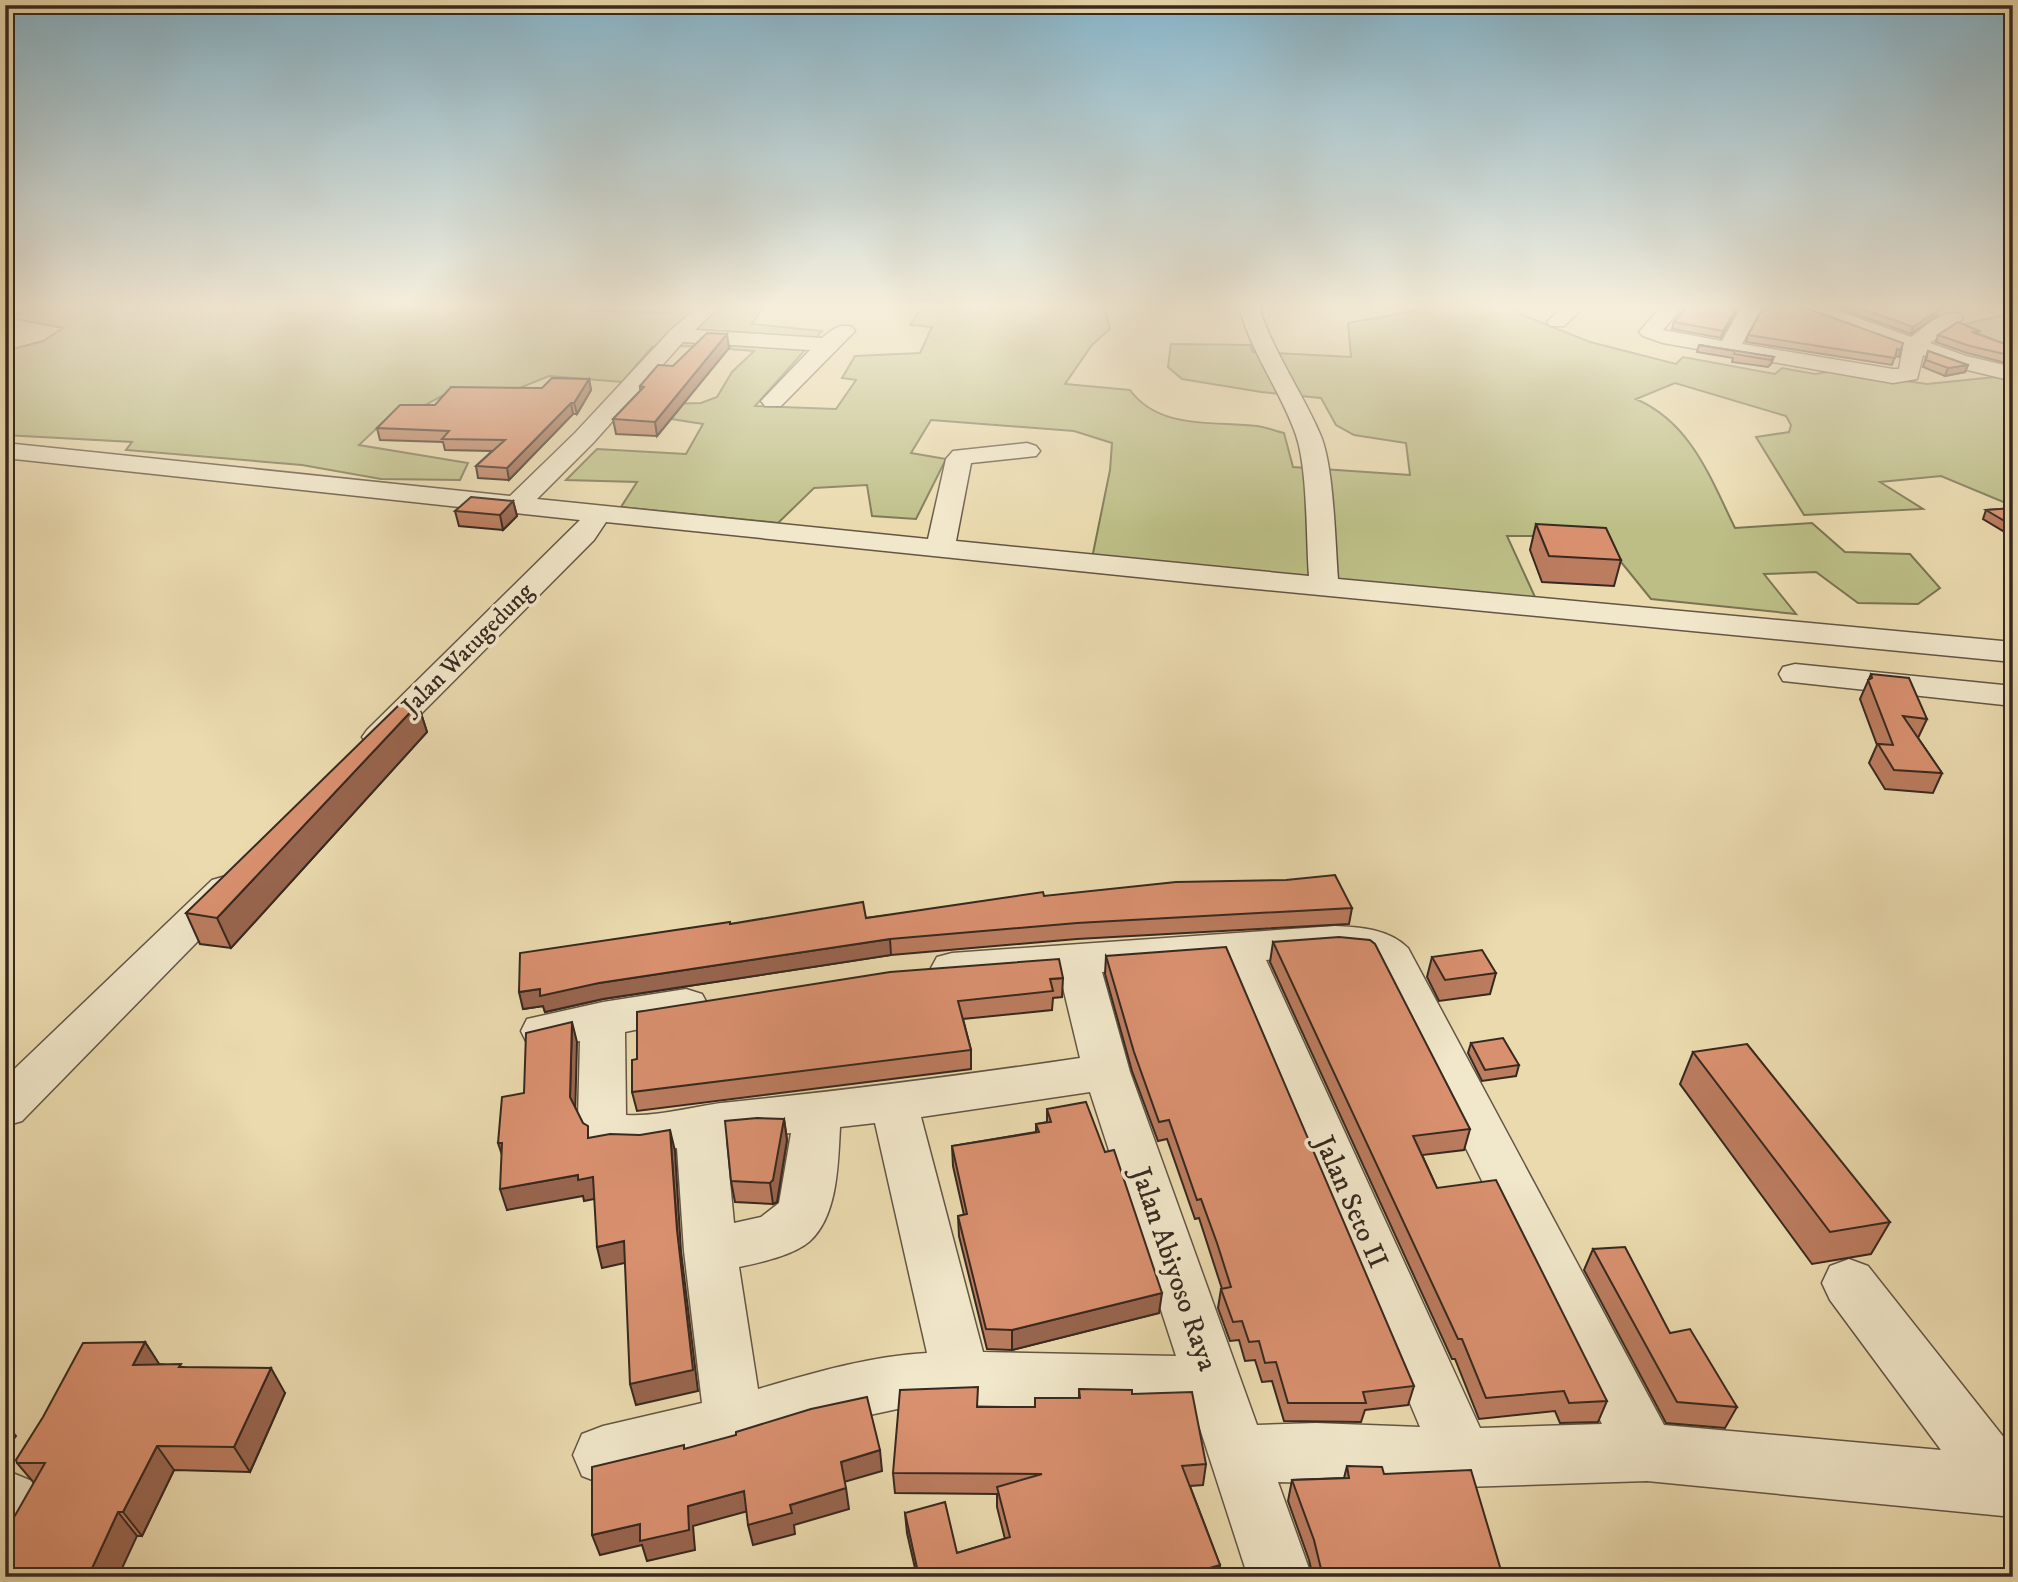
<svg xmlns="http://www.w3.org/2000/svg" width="2018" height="1582" viewBox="0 0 2018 1582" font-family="'IM FELL DW Pica',serif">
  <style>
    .green { fill: #bcbe86; stroke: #7a7453; stroke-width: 2 }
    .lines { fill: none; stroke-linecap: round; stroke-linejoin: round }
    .minor-casing { stroke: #645544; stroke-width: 3 }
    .minor { fill: #f1e7ca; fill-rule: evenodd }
    .wall { fill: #bb7c5f; stroke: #372920; stroke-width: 2 }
    .shaded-wall { fill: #98654e; stroke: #372920; stroke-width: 2 }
    .building { fill: #d9906f; stroke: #372920; stroke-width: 2 }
    .labels { text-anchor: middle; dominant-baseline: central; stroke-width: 7; stroke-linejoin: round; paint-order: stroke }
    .street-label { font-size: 24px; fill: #372920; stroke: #f1e7ca }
    .near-street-label { font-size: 28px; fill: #372920; stroke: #f1e7ca }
  </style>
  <rect width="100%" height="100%" fill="#eadaae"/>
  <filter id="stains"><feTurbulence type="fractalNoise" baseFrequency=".00286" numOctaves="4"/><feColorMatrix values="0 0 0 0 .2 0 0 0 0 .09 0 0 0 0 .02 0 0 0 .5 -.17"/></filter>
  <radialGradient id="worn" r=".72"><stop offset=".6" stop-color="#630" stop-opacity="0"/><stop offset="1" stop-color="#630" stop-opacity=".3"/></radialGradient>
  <!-- green -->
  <g class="green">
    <path d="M5,307H592L590,310L669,313L675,307H763L752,324L822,331L755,406L836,409L856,380L842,378L855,356L920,353L932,327L910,325L922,307H1104L1110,329L1092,345L1065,384L1130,390C1159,430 1214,421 1257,426C1266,427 1275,431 1284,433L1293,467L1410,475L1406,443L1354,435L1336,425L1321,398L1261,392L1182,379L1168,367L1171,344L1250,345L1253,352L1351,357L1348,323L1435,307H1516L1520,314L1590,342L1676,364L1683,357L1775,374L1782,368L1815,374L1834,371L1927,384L1995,377L2013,379V506L1941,476L1880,482L1923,509L1804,515L1756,437L1789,432L1791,425L1786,416L1675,383L1636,399C1691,423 1710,477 1735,528L1812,523L1845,552L1910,554L1940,588L1918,604L1858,603L1816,572L1764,574L1796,614L1651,599L1600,536H1507L1541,610L1090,568L1110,470L1112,443L1074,431L931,420L911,453L946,459L916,519L872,516L867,485L814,488L778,523L621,507L637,482L566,480L597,449L686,454L703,424L659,417L638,405L701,403L717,397L732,372L754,351L693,346L652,347L622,382L549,376L517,389L449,392L418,409L396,410L359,445L468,463L460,480L381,479L302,465L126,450L132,442L5,435V351L43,341L63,328L5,317Z"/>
    <polygon points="2013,313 2013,349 1961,325"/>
  </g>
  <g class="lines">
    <!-- minor casing -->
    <g class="minor-casing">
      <g id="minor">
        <polygon points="5,307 25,307 22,311 5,317"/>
        <path d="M697,307H719L695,330L822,338C832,330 839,323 852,327L855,331L781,406H765L761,401L810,350L683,342L593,443L537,499L928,539L946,459L953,451L1027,443L1036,446L1040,451L1036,456L971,463L956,541L1309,576C1306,538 1308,470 1296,435C1281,391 1252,355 1239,307H1259C1273,352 1301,390 1320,434C1334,465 1335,542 1338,579L2013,642V662L1205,584L606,522L594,540L391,744L379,747L367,744L362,737L367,730L580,520L5,458V443L510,496L575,433L670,331Z"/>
        <polygon points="1562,307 1584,307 1564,326 1550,326 1547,322"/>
        <path d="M1661,307H1682L1663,330L1722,341L1742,307H1762L1742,344L1893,369H1899L1903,348L1801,311L1798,307H1827L1911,337C1925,327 1943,309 1960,314L1963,318L1960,322L1930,343L1966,356L2013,367V381L1951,366L1923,355L1917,379L1893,383L1663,343L1643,336L1639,332Z"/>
        <polygon points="1795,664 2013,686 2013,706 1783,681 1779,674 1783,667"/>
        <polygon points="226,876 240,880 246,889 240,898 22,1121 5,1126 5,1078 212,880"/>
        <path d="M1335,926C1360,927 1389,929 1408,948L1664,1425L1941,1450L1830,1300L1822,1283L1830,1266L1849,1259L1868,1266L2013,1449V1517L1647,1481L1463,1487L1278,1482L1312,1577H1248L1194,1410L961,1405L902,1408L814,1427L734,1452L603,1484L582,1476L573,1455L582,1434L603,1426L702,1403L684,1251L677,1148C649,1153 617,1159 591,1143L578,1118L580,1041L543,1048L527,1043L521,1031L527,1019L603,1002L686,989L702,994L708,1005L702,1016L625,1032L626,1115C661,1117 696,1105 731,1102C848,1090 964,1075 1080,1058L1060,975L952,983L937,979L931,968L937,957L952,953ZM1335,954L1362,956L1376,966L1602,1424L1480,1428L1266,960ZM1225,963L1420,1427L1316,1423L1257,1425L1130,1072L1102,972ZM1090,1092L1176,1356L983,1352L921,1117ZM875,1123L927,1353C870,1356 813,1373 758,1389L739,1267C761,1262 792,1256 810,1241C838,1215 838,1163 840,1127ZM791,1133L779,1203L761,1217L734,1223L726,1140Z"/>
        <polygon points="10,1472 32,1481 41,1503 32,1525 5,1535 5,1473"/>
      </g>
    </g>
    <!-- minor -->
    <use href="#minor" class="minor"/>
  </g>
  <!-- wall -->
  <g class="wall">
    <polygon points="1684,307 1739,307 1721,338 1672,329 1674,322 1685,308"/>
    <polygon points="1764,307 1901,350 1899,357 1895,356 1892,365 1746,342 1748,335"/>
    <polygon points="1835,307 1940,307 1937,308 1937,315 1911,334"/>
    <polygon points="1979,331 1978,334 2013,347 2013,363 2010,364 1967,353 1936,342 1938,335"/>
    <polygon points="1699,345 1774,357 1771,364 1768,367 1732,362 1733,358 1697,352"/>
    <polygon points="729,348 657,436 616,434 613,419 640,391 640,386 673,366"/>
    <polygon points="1928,351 1968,365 1965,372 1945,376 1923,367"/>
    <polygon points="589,379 591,390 577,414 573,414 509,480 478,478 476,466 492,451 445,450 443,442 380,440 377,428 435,405 542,388"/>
    <polygon points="513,501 517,516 503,530 459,526 455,511"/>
    <polygon points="2013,508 2013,537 1983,519 1986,510"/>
    <polygon points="1536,524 1621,560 1614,586 1542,582 1530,550"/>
    <polygon points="1871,674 1927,719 1918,738 1942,773 1933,793 1885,789 1869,763 1877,745 1860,699"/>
    <polygon points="418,704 427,732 231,948 200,944 186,913"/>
    <polygon points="1044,896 1352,908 1349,924 1077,939 891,955 603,999 545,1012 543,1006 523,1009 730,924 866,918"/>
    <polygon points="1273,942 1470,1129 1464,1150 1422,1155 1437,1188 1607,1401 1598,1422 1560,1423 1555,1411 1479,1419 1455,1359 1452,1359 1270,962"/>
    <polygon points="1106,956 1414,1386 1408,1405 1365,1410 1361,1422 1284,1421 1272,1381 1262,1382 1255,1360 1245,1361 1239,1340 1230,1341 1218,1308 1221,1289 1222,1289 1199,1218 1195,1219 1167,1139 1158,1141 1132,1071 1105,974"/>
    <polygon points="1432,957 1496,973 1490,994 1439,1001 1427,977"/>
    <polygon points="1063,978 1062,997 1053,998 1052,1010 963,1019 971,1050 971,1069 637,1111 632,1092 637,1059 637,1012"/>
    <polygon points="1471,1043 1519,1065 1516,1076 1482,1081 1468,1053"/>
    <polygon points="1693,1052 1890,1222 1871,1254 1812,1264 1680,1084"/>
    <polygon points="1047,1109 1159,1313 1012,1350 987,1349 959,1236 958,1216 964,1215 953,1166 952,1146 1036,1132 1036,1124 1047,1122"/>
    <polygon points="784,1119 787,1140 777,1202 773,1204 735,1202 731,1181"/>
    <polygon points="1593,1249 1670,1333 1737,1407 1725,1428 1666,1423 1584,1270"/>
    <polygon points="145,1342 159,1364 183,1367 285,1393 250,1472 174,1470 142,1536 137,1536 34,1483 17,1463"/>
    <polygon points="1079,1389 1132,1394 1206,1464 1203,1485 1190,1486 1220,1565 1218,1577 917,1577 907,1533 905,1513 957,1553 1005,1539 997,1507 997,1494 895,1493 893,1473 978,1407 1035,1407 1079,1398"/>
    <polygon points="1347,1466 1384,1474 1503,1577 1313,1577 1309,1560 1288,1501 1292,1480 1344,1478"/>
  </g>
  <!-- shaded-wall -->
  <g class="shaded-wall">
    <polygon points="1737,307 1739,307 1721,338 1723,331"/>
    <polygon points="1940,309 1937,315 1911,334 1913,327"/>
    <polygon points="727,334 729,348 657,436 655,422"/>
    <polygon points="1968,365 1965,372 1945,376 1948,368"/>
    <polygon points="589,379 591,390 577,414 574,403"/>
    <polygon points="571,403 573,414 509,480 507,468"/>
    <polygon points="513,501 517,516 503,530 500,515"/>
    <polygon points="418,704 427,732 231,948 217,918"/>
    <polygon points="890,939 891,955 603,999 545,1012 543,1006 523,1009 519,992 540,989 599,983"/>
    <polygon points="572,1022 577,1042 575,1118 570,1097"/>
    <polygon points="784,1119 787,1140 777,1202 773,1204 770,1183"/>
    <polygon points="670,1130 675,1151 681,1251 698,1391 636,1405 630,1384 677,1230"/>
    <polygon points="498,1143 502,1143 505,1164"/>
    <polygon points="578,1175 593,1177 599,1198 584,1201 583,1196 507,1210 500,1189"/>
    <polygon points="624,1241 629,1262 602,1268 597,1247"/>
    <polygon points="1162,1293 1159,1313 1012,1350 1012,1330"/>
    <polygon points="145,1342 161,1367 133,1365"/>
    <polygon points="271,1368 285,1393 250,1472 234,1447"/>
    <polygon points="5,1423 16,1436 5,1451"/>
    <polygon points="157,1446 174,1470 142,1536 123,1512"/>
    <polygon points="880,1450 882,1471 844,1482 841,1462"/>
    <polygon points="846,1488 849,1509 794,1525 795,1534 753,1545 748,1525 790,1505"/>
    <polygon points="744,1491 748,1511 693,1526 695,1550 647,1561 642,1545 600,1555 592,1535 640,1524 688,1506"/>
    <polygon points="118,1512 137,1536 118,1577 88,1577"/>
    <polygon points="1220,1565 1218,1577 1179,1577"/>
  </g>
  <!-- building -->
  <g class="building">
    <polygon points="1687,307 1737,307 1723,331 1674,322"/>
    <polygon points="1764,307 1803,307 1903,343 1901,350 1897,349 1895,358 1748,335"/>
    <polygon points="1856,307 1935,307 1940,309 1913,327"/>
    <polygon points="1958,322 1979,331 1972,332 2013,347 2013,349 2009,350 2013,352 2013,356 1970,346 1938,335"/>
    <polygon points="707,333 727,334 655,422 613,419 644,387 640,386 658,365 673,366"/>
    <polygon points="1699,345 1774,357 1771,360 1734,354 1735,351"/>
    <polygon points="1928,351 1968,365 1948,368 1926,360"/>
    <polygon points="552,378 589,379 574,403 571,403 507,468 476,466 505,440 442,439 449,431 377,428 400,405 435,405 451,387 542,388"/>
    <polygon points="471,497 513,501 500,515 455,511"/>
    <polygon points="2013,508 2013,526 1986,510"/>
    <polygon points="1536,524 1606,528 1621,560 1549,556"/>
    <polygon points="1871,674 1909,678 1927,719 1903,716 1942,773 1894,770 1878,744 1893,745 1868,680 1872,678"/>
    <polygon points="402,702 418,704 217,918 186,913"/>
    <polygon points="1335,875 1352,908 1077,923 890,939 599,983 540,996 540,989 519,992 520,953 730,922 730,924 863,902 866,918 1043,892 1044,896 1176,882 1286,880"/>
    <polygon points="1339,937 1370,940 1375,944 1470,1129 1413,1136 1437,1188 1496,1180 1607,1401 1569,1403 1564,1391 1486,1398 1462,1339 1458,1339 1273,942"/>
    <polygon points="1226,947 1414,1386 1363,1392 1366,1403 1288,1403 1276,1362 1265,1363 1259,1341 1249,1342 1242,1321 1233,1322 1221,1289 1231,1287 1217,1243 1201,1199 1197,1200 1169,1120 1159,1122 1134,1052 1106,956"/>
    <polygon points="1482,950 1496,973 1445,980 1432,957"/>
    <polygon points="1059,959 1063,978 1050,979 1053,991 958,1001 971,1050 632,1092 632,1060 637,1059 637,1012 890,972"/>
    <polygon points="572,1022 570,1097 583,1123 588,1126 588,1138 610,1134 640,1135 670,1130 677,1230 693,1370 630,1384 624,1241 597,1247 593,1177 578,1180 578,1175 500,1189 502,1143 498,1143 502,1097 524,1093 526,1033"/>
    <polygon points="1503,1038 1519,1065 1485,1070 1471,1043"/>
    <polygon points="1747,1044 1890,1222 1830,1232 1693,1052"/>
    <polygon points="1086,1102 1105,1152 1114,1150 1162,1293 1012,1330 986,1329 958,1216 967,1214 952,1146 1039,1132 1036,1124 1051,1122 1047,1109"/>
    <polygon points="757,1118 784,1119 773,1180 770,1183 731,1181 725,1121"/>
    <polygon points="1625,1247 1670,1333 1690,1329 1737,1407 1677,1402 1593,1249"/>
    <polygon points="145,1342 133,1365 181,1364 179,1367 271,1368 234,1447 157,1446 123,1512 118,1512 88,1577 5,1577 5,1533 45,1463 17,1463 16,1460 43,1417 83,1343"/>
    <polygon points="978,1387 977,1407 1035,1407 1035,1398 1080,1398 1079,1389 1132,1390 1132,1394 1192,1392 1206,1464 1182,1466 1220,1565 1179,1577 919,1577 905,1513 945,1502 957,1553 1010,1537 997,1487 1042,1474 893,1473 900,1390"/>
    <polygon points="867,1397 880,1450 841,1462 846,1488 790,1505 792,1513 748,1525 744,1491 688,1506 689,1530 640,1541 640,1524 592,1535 592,1467 684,1445 684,1449 736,1435 736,1432 811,1409"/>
    <polygon points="1347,1466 1382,1467 1384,1474 1471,1470 1503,1577 1323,1577 1314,1540 1292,1480 1349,1478"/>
  </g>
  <!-- sky -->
  <linearGradient id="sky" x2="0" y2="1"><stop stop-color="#88b7cd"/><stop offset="0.58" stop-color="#f6eedb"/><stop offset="1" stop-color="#f6eedb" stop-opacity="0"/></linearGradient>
  <rect width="2018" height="528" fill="url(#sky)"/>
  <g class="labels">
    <!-- street labels -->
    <g class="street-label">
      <text transform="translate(468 649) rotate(-45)">Jalan Watugedung</text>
    </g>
    <!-- near-street labels -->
    <g class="near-street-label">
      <text transform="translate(1351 1202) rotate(66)">Jalan Seto II</text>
      <text transform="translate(1174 1269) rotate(71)">Jalan Abiyoso Raya</text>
    </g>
  </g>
  <!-- margin -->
  <rect width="2018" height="1582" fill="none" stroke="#eadaae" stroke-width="28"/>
  <rect x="7" y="7" width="2004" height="1568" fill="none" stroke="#372920" stroke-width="3.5"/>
  <rect x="14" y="14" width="1990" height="1554" fill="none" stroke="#372920" stroke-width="2"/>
  <rect width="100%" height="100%" filter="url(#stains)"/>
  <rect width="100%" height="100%" fill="url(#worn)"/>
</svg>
